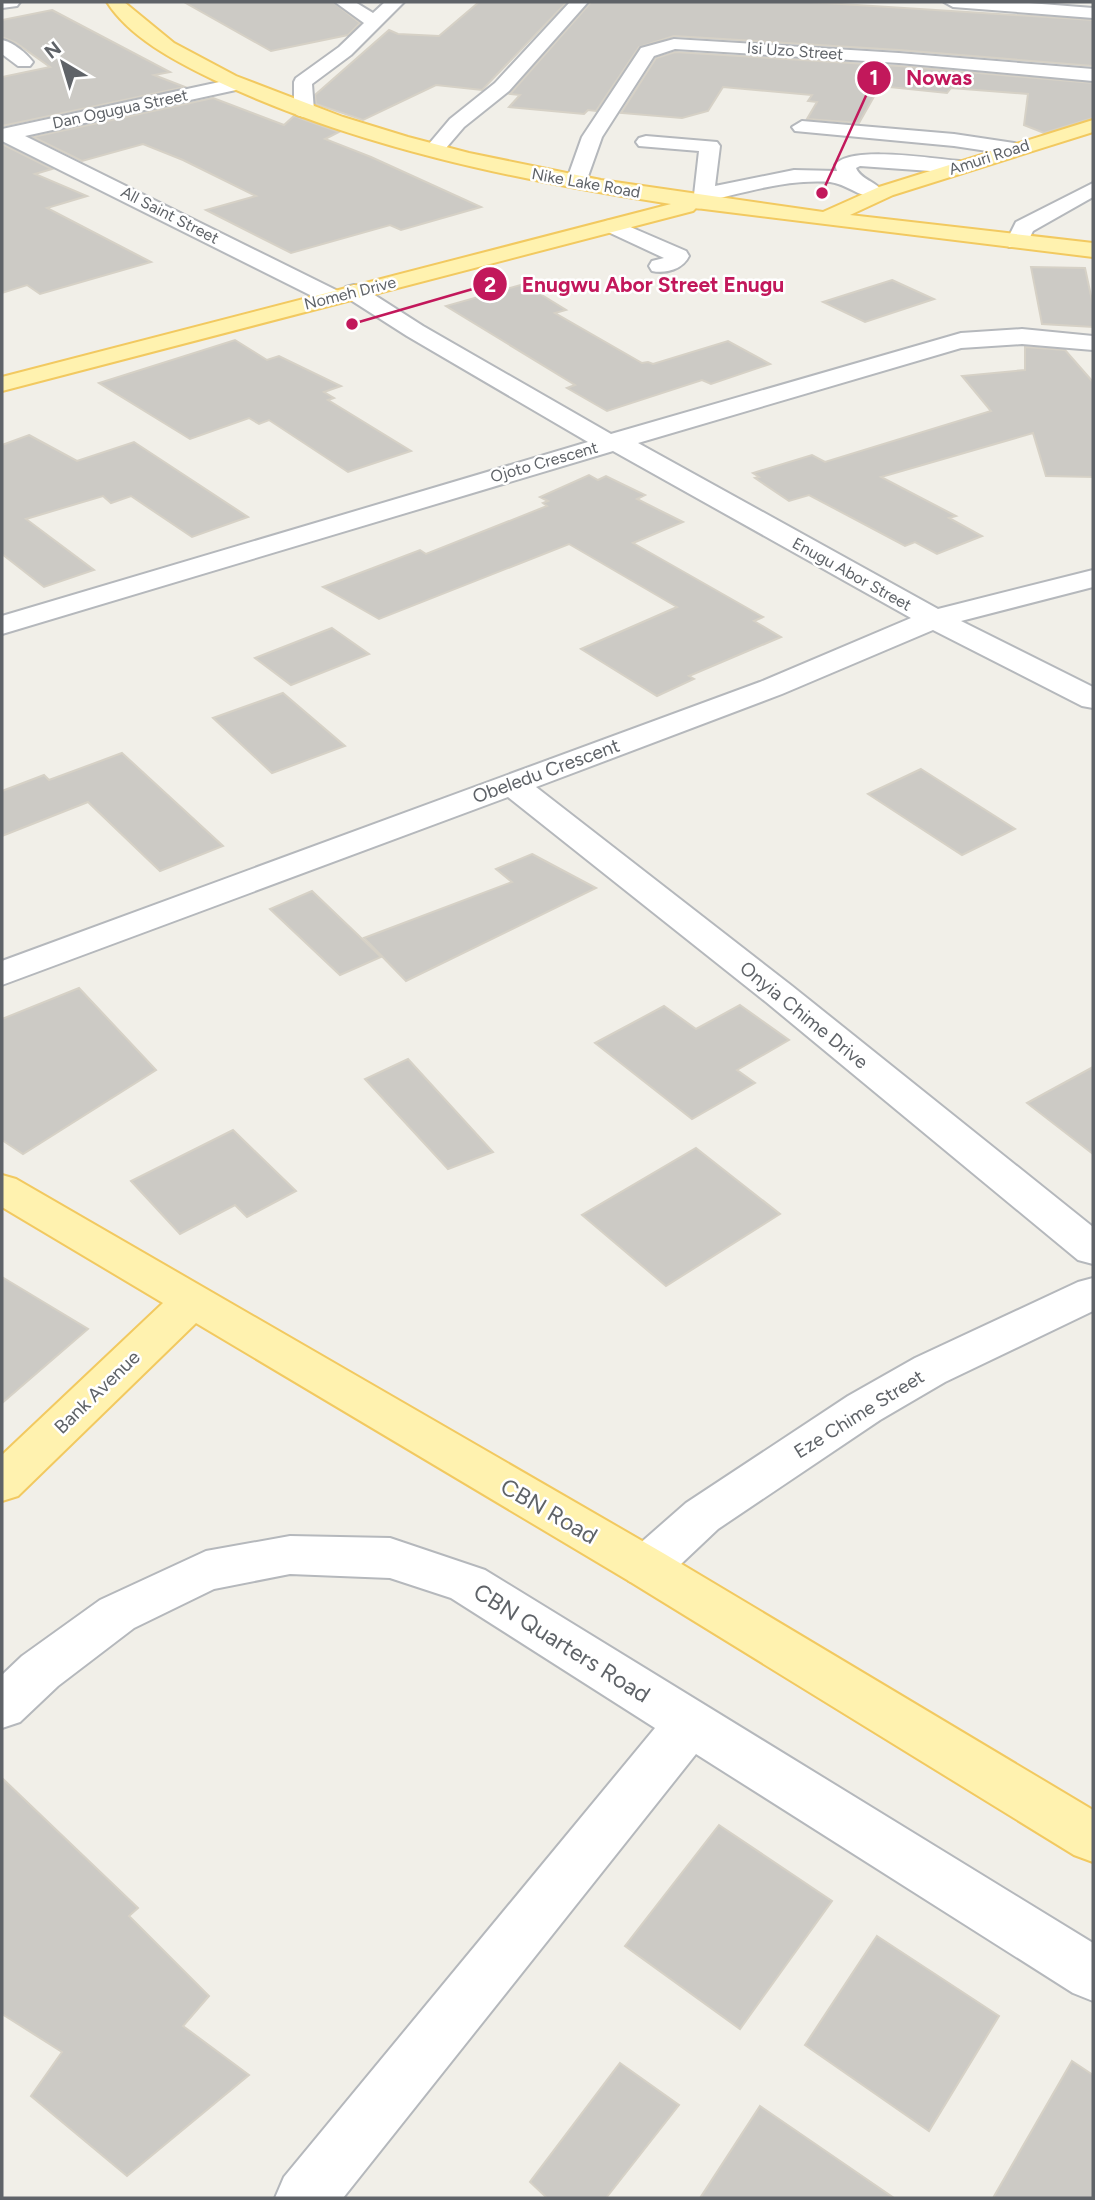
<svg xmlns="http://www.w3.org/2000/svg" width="1095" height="2200" viewBox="0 0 1095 2200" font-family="Figtree,sans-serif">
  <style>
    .building { fill: #cccac5; stroke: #d6d1c6; stroke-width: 2 }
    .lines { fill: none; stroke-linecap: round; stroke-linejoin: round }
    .minor-casing { stroke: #b5b8bc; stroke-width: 4 }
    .major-casing { stroke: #f2c960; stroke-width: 4 }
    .minor { fill: #fff; fill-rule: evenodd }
    .major { fill: #fff2af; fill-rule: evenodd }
    .labels { text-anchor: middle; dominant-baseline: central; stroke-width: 5; stroke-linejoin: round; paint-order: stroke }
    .far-street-label { font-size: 16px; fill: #5f6368; stroke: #fff }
    .street-label { font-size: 19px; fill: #5f6368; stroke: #fff }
    .near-street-label { font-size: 23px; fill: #5f6368; stroke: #fff }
    .leader { fill: none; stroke: #c2185b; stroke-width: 2.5 }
    .callout-dot { fill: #c2185b; stroke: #fff; stroke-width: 2.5 }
    .mark-label { font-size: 21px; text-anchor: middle; font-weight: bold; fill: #fff }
    .callout-label { font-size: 21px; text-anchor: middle; font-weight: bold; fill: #c2185b; stroke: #fff; stroke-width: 5; stroke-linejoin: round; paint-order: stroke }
  </style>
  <rect width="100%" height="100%" fill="#f1efe8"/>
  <!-- building -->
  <g class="building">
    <polygon points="184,2 333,2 360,23 348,35 271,51"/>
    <polygon points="479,2 567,2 482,90 436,85 363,120 316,104 315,95 389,30 398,34 439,36"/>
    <polygon points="591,2 810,2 1093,20 1093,66 899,50 674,36 639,47 596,111 588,110 584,114 509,107 520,95 510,94"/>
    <polygon points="52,10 170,72 154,75 185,87 2,126 2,77 50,67 16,43 2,37 2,20"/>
    <polygon points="675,52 899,66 1093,83 1093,118 1044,133 1024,125 1028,94 951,88 947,93 880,86 859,123 807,119 817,102 808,101 812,95 723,87 708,111 682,118 621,113 656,58"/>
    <polygon points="213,98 284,125 294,116 339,132 325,139 371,157 481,207 401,230 390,225 291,253 206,210 256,196 183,160 143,144 82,161 33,137"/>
    <polygon points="2,144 52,169 35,174 87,196 47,208 151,262 40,294 27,285 2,293"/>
    <polygon points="1031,267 1085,268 1093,305 1093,327 1042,324"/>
    <polygon points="892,280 934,299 865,322 823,302"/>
    <polygon points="524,284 566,310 555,313 642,363 648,362 653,364 728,341 770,364 711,384 702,380 607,411 567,388 575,385 446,306"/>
    <polygon points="235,340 267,360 279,356 341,386 324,392 334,398 328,400 411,451 348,472 269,420 259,424 249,418 190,439 99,383"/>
    <polygon points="1025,347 1065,350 1093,382 1093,477 1046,476 1033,433 881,477 956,516 949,518 982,536 937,554 915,542 905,546 809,495 789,501 755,478 759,477 753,473 812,455 825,462 991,411 962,376 1025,370"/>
    <polygon points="29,435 77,461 134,442 248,517 192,537 131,496 111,503 103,496 26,519 94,570 44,587 2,554 2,445"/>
    <polygon points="589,475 598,480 606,476 645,495 637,499 683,522 633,543 763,617 754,621 781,637 689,676 694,679 657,696 581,649 677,607 569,544 379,619 323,587 420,550 426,554 547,506 543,503 548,501 540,497"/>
    <polygon points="332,628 369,654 291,685 255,658"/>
    <polygon points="283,693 345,746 272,773 213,718"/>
    <polygon points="122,753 223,846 160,871 88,802 2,836 2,791 44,775 49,780"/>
    <polygon points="921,769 1015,829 962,855 868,794"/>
    <polygon points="532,854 596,888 406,981 364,938 512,882 496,869"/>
    <polygon points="312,891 381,957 340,975 270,909"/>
    <polygon points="79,988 156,1070 23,1154 2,1140 2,1019"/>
    <polygon points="740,1005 789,1040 737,1070 755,1083 692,1119 595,1043 664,1006 696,1029"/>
    <polygon points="408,1059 493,1152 448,1169 365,1079"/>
    <polygon points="1093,1067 1093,1154 1027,1103"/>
    <polygon points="233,1130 296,1191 247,1217 235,1205 180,1234 131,1181"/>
    <polygon points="696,1148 780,1214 666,1286 582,1215"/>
    <polygon points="2,1277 88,1329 2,1403"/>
    <polygon points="2,1778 138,1908 129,1916 209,1996 183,2026 249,2075 127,2176 31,2096 62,2052 2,2014"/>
    <polygon points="719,1825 832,1901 740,2029 625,1946"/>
    <polygon points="877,1936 999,2016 929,2131 805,2045"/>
    <polygon points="1072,2061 1093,2075 1093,2198 993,2198"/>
    <polygon points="620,2063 679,2105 606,2198 547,2198 530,2182"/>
    <polygon points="760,2106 894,2198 700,2198"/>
  </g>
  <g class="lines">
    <!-- minor casing -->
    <g class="minor-casing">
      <g id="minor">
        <polygon points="2,2 20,2 17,6 2,8"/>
        <polygon points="335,2 355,2 373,13 385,2 404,2 351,55 312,84 314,111 304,117 297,115 294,111 294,82 296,78 339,47 364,23"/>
        <polygon points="570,2 588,2 509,91 464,127 440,155 426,155 423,151 450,119 495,83"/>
        <polygon points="944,2 1016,2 1093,8 1093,18 953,7"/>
        <polygon points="674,39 899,53 1093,69 1093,81 899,63 675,49 654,56 602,137 586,182 583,186 569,186 566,182 582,137 641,48"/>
        <path d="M2,40C13,42 26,53 33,62L30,66H18L2,54Z"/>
        <polygon points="238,78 247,84 245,88 25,136 340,292 343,297 340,302 324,302 2,141 2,129"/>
        <polygon points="802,121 954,134 1014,143 1021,145 1024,149 1021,153 1014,155 954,146 795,131 792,127"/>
        <path d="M646,136L717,142L720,146L715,186L794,170L837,171L835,165C850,145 934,159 959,161L966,163L969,167L966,171L959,173L860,166L856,168C861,180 876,181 883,192L880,196C863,201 848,184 830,182C790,179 750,191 711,200C705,208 701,210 691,207L687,203L694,195L699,151L639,146L636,142L639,138Z"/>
        <polygon points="1093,183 1093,197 1033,231 1025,247 1009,247 1006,242 1016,222"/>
        <path d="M614,220L686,251L689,256C683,269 666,274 652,271L649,266L652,261L664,258L606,231L603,226L606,221Z"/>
        <polygon points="354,285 362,287 423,326 611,434 961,333 1022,329 1093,336 1093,350 1022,344 961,348 638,443 938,609 1093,570 1093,587 961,621 1093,687 1093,708 1082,706 933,630 782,694 536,787 792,986 1093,1227 1093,1264 1078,1260 766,1002 508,797 2,985 2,961 760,682 911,618 613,451 2,634 2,616 588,442 407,336 346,297 343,292 346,287"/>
        <polygon points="1093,1278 1093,1311 945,1382 880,1420 718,1529 663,1581 646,1587 629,1581 622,1567 629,1553 686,1503 848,1396 915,1358 1078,1282"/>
        <polygon points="290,1536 390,1538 485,1570 1093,1943 1093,2001 1073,1993 696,1754 343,2198 275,2198 284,2177 655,1728 451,1598 390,1578 290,1574 214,1589 134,1628 58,1686 20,1722 2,1728 2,1675 22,1656 100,1600 206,1551"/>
      </g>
    </g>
    <!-- major casing -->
    <g class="major-casing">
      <g id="major">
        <path d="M107,2H124L174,43L236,76L343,117L408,137L469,153L601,180L823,212L879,187L1093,120V132L893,195L850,215L1093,243V257L696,208L693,211L2,391V377L671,204C516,180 355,147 212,79C175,61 129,37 107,2Z"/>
        <polygon points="2,1175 16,1179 663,1553 1093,1810 1093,1862 1074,1855 629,1581 196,1323 18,1496 2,1501 2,1455 163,1303 2,1207"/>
      </g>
    </g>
    <!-- minor -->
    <use href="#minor" class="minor"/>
    <!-- major -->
    <use href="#major" class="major"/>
  </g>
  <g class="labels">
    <!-- far-street labels -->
    <g class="far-street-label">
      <text transform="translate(795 51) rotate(4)">Isi Uzo Street</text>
      <text transform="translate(120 109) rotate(-12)">Dan Ogugua Street</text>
      <text transform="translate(989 157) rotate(-18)">Amuri Road</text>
      <text transform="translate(586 183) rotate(10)">Nike Lake Road</text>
      <text transform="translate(170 215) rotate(27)">All Saint Street</text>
      <text transform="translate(350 293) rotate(-14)">Nomeh Drive</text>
      <text transform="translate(544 462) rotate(-16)">Ojoto Crescent</text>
      <text transform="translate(852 574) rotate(29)">Enugu Abor Street</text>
    </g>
    <!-- street labels -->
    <g class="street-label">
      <text transform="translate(546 771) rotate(-20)">Obeledu Crescent</text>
      <text transform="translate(804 1015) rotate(39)">Onyia Chime Drive</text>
      <text transform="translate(97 1392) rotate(-44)">Bank Avenue</text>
      <text transform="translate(859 1414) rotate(-32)">Eze Chime Street</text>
    </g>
    <!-- near-street labels -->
    <g class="near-street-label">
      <text transform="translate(549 1511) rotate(30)">CBN Road</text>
      <text transform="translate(562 1643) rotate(32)">CBN Quarters Road</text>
    </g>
  </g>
  <!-- callouts -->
  <path class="leader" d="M822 193L874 78M352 324L490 284"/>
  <g class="callout-dot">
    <circle cx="822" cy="193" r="7"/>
    <circle cx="352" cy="324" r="7"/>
    <circle cx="874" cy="78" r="18"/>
    <circle cx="490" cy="284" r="18"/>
  </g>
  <g class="mark-label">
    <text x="874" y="85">1</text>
    <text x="490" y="292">2</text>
  </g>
  <g class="callout-label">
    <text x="939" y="85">Nowas</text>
    <text x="653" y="292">Enugwu Abor Street Enugu</text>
  </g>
  <!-- border -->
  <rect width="1095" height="2200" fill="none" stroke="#5f6368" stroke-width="7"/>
  <!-- north arrow -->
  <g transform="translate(63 63) rotate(322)" stroke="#ffffff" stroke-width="5" paint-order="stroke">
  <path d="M0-5L12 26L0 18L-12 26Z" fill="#5f6368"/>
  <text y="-10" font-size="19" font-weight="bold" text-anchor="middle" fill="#5f6368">N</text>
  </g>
</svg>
